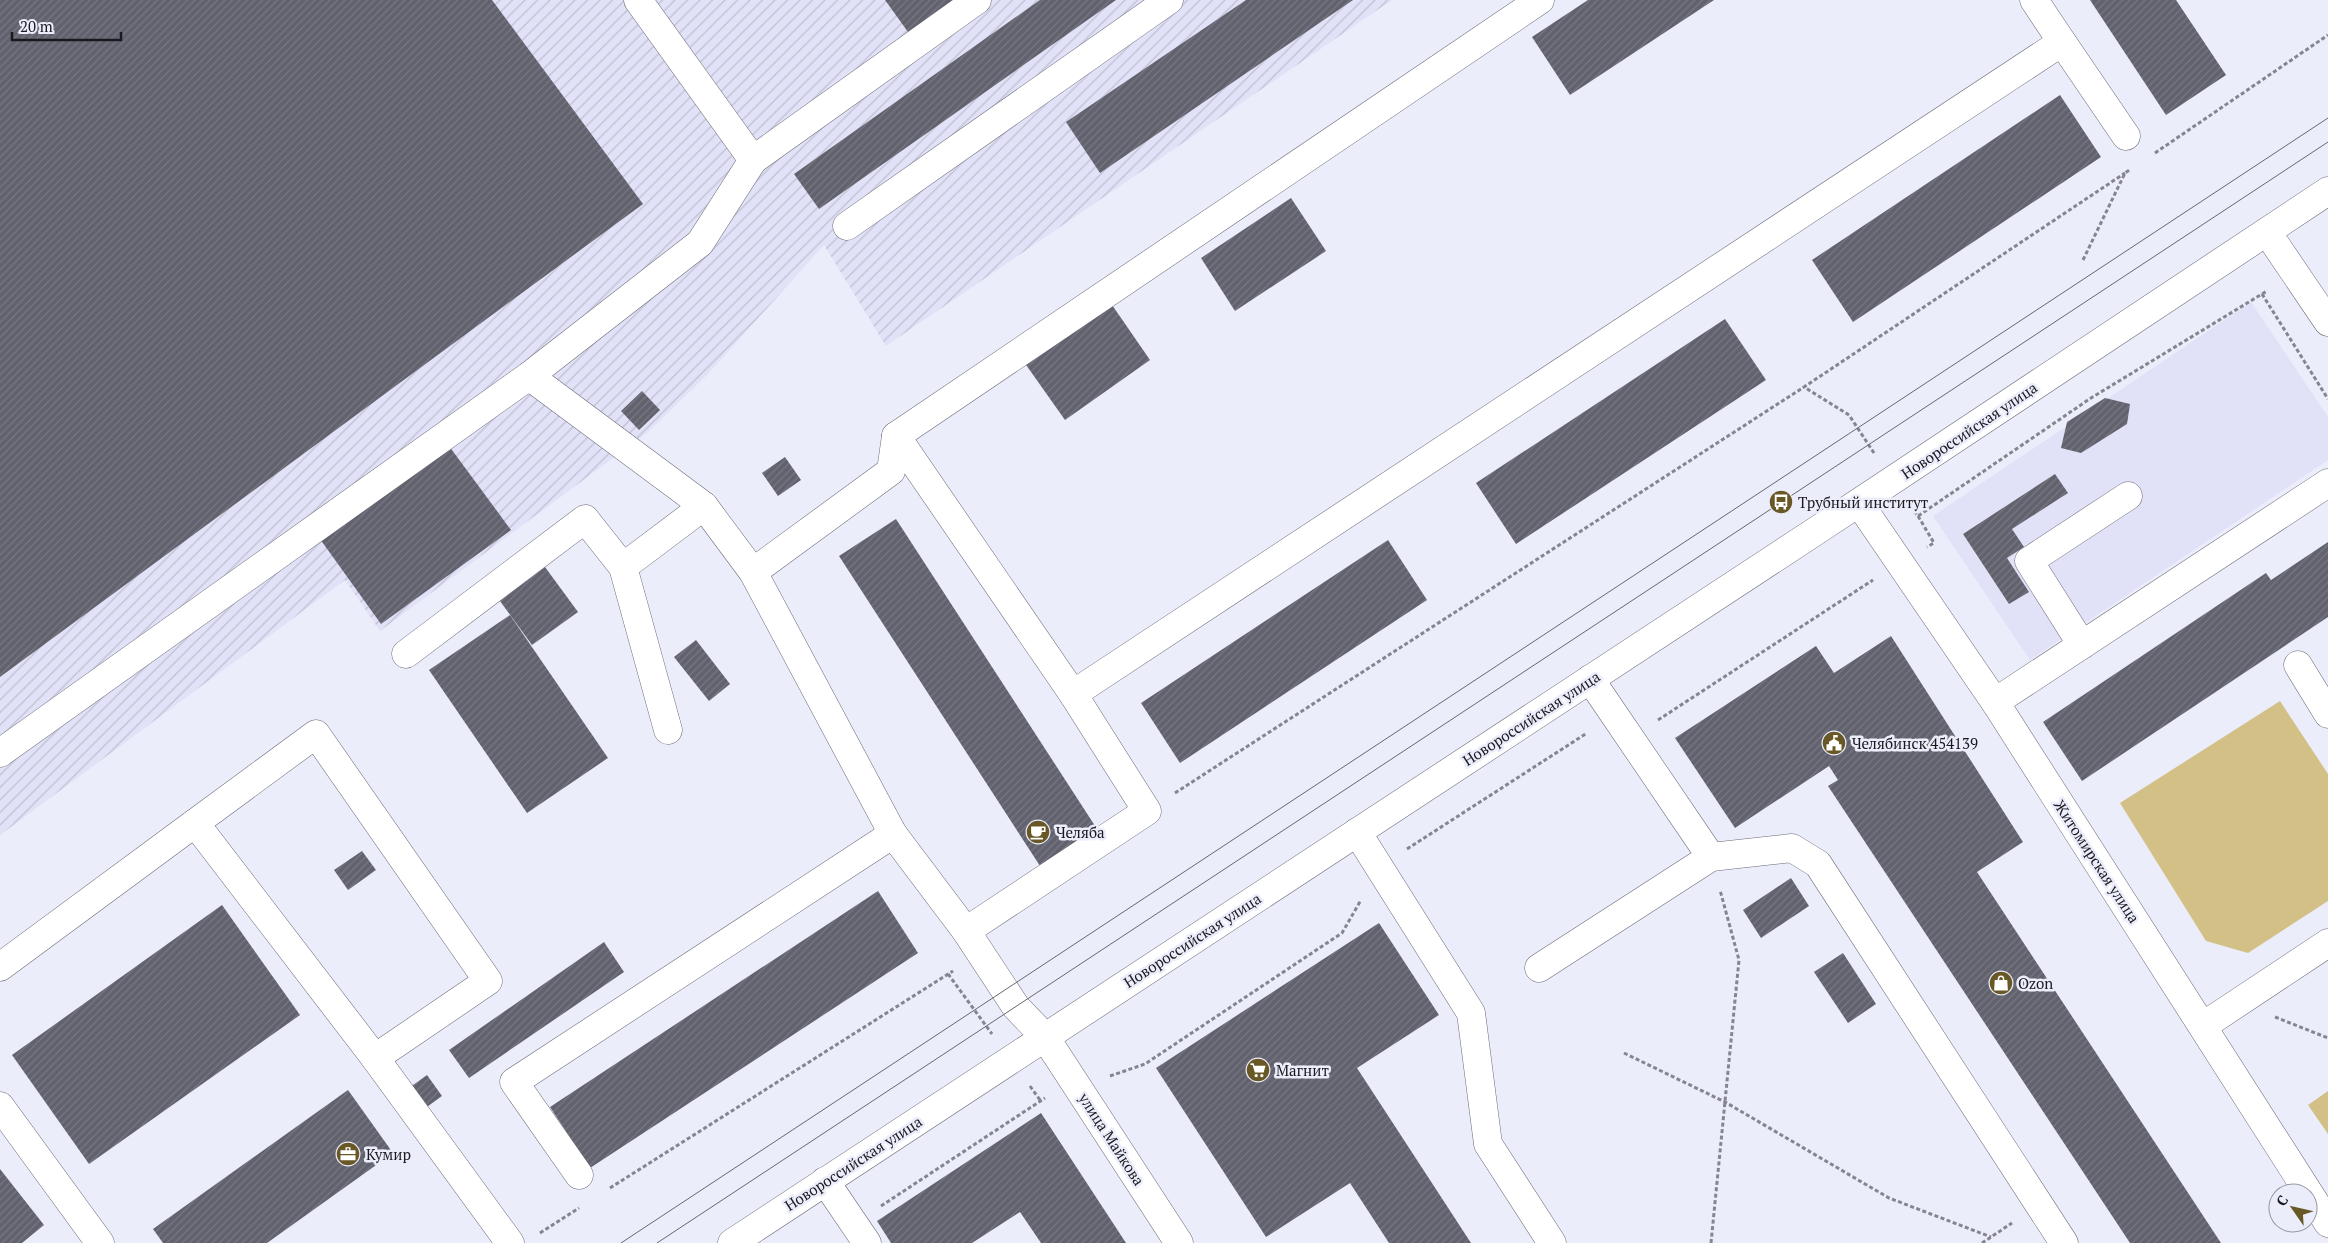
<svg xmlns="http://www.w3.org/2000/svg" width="2328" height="1243" viewBox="0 0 2328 1243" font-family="'PT Serif',serif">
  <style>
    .built { fill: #e1e1f7 }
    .industrial { fill: url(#industrial-furrows) }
    .green { fill: #d2c086 }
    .building { fill: url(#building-hatch) }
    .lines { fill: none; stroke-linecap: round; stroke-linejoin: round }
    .minor-casing { stroke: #6a6a77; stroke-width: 29 }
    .major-casing { stroke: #6a6a77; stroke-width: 29 }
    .path { stroke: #84858e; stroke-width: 3; stroke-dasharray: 4 2.5; stroke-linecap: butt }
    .minor { stroke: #fff; stroke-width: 28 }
    .major { stroke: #fff; stroke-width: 28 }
    .tram { stroke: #676870; stroke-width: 1 }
    .labels { text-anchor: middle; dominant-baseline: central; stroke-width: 5; stroke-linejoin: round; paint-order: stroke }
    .street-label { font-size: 15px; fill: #19191e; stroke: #ecedfb }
    .poi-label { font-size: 15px; fill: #19191e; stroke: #ecedfb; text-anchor: start }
  </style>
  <defs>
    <pattern id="industrial-furrows" width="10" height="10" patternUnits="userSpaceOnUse" patternTransform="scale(1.25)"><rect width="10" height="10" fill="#e1e1f7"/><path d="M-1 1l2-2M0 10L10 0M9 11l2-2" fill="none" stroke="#c0c0d3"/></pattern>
    <pattern id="building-hatch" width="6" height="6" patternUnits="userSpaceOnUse" patternTransform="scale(1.25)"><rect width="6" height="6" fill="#61626e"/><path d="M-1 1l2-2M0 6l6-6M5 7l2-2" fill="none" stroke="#777882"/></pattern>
  </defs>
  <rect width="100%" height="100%" fill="#ecedfb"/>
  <!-- built -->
  <polygon class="built" points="2251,302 2328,417 2328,460 2030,660 1933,516"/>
  <!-- industrial -->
  <polygon class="industrial" points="0,0 1392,0 886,346 824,245 707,375 648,432 380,631 345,580 0,835"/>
  <!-- green -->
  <g class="green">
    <polygon points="2280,701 2328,774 2328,901 2248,953 2206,941 2120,803"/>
    <polygon points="2328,1091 2328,1134 2308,1105"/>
  </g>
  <!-- building -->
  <g class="building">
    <polygon points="0,0 492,0 643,204 0,677"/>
    <polygon points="885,0 953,0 908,32"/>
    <polygon points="1040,0 1116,0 819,209 794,174"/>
    <polygon points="1246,0 1353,0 1100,173 1066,122"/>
    <polygon points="1588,0 1714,0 1570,95 1532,37"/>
    <polygon points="2090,0 2176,0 2226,75 2166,115"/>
    <polygon points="2060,95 2101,157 1853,322 1812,260"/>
    <polygon points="1291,198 1326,251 1235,311 1201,258"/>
    <polygon points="1110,302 1150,360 1065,420 1024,362"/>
    <polygon points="1725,319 1766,380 1516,544 1476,483"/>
    <polygon points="642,391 660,410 639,430 621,411"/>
    <polygon points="2105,398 2130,404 2127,424 2081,453 2061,448 2067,422"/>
    <polygon points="449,446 511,530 381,624 320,539"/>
    <polygon points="785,457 801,480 778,496 762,473"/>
    <polygon points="2055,474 2068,493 2012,529 2024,547 2007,558 2029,592 2009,604 1963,534"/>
    <polygon points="896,519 1099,832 1042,869 839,556"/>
    <polygon points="1388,540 1427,600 1180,763 1141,703"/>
    <polygon points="2328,542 2328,617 2082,781 2043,722 2266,573 2271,580"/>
    <polygon points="545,567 578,612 532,645 500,601"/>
    <polygon points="510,615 608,758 527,813 429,670"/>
    <polygon points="1891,636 2023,842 1977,872 2221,1243 2130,1243 1828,786 1838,780 1829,766 1735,828 1675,738 1816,646 1834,673"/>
    <polygon points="696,640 730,684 709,701 674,657"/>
    <polygon points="362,851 376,870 348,890 334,870"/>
    <polygon points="1791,878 1809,906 1761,938 1743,910"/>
    <polygon points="878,891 918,953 590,1168 550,1107"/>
    <polygon points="222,905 300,1015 89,1164 12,1055"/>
    <polygon points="1379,923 1439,1015 1357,1068 1471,1243 1389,1243 1350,1183 1266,1237 1156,1068"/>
    <polygon points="604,942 624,972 469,1078 449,1050"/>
    <polygon points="1843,953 1876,1004 1848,1023 1814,972"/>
    <polygon points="427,1075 442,1096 424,1109 409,1088"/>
    <polygon points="348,1090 393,1153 267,1243 163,1243 153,1229"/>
    <polygon points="1041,1113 1126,1243 1041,1243 1020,1212 972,1243 891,1243 877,1221"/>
    <polygon points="0,1169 44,1225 22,1243 0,1243"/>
  </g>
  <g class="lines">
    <!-- minor casing -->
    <g class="minor-casing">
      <g id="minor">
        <polyline points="2062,42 2126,136"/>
        <polyline points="753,160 977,0"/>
        <polyline points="847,226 1169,0"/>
        <polyline points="2267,232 2328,322"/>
        <polyline points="529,376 704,506 753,572 893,834 966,931 1016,1007 1045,1037 1179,1243"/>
        <polyline points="896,436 1073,694 2062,42 2034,0"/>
        <polyline points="1859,503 1995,702 2328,1223"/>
        <polyline points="623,567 704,506"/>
        <polyline points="753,572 891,471 896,436 1540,0"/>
        <polyline points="2082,645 2029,561 2128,496"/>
        <polyline points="406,654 585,519 623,567 668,730"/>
        <polyline points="2298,665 2328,714"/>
        <polyline points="1590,679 1711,857 1792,848 1818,864 2064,1243"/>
        <polyline points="1995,702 2328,483"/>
        <polyline points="0,753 529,376 700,243 753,160 638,0"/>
        <polyline points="195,823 316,734 488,981 375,1058"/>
        <polyline points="1357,832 1471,1013 1488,1144 1552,1243"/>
        <polyline points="966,931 1147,811 1073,694"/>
        <polyline points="0,967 195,823 375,1058 510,1243"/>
        <polyline points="1539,968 1711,857"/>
        <polyline points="2203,1026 2328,943"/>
        <polyline points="0,1106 100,1243"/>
        <polyline points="579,1175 514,1082 893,834"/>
        <polyline points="825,1181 867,1243"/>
      </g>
    </g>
    <!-- major casing -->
    <g class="major-casing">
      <polyline id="major" points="732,1243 1825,525 2328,191"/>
    </g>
    <!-- path -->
    <g class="path">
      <polyline points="2155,153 2328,35"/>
      <polyline points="2083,260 2125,173 2131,169"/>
      <polyline points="2262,294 2328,399"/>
      <polyline points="1874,453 1849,415 1804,387 2125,173"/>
      <polyline points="1910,506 1918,516 2091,398 2267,291"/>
      <polyline points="1918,516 1934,543 1927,547"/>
      <polyline points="1658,720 1873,580"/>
      <polyline points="1175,793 1804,387"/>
      <polyline points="1407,849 1587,733"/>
      <polyline points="948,974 992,1034"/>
      <polyline points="2275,1017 2328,1038"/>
      <polyline points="1624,1053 1725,1102 1889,1198 1991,1237"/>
      <polyline points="1110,1076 1145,1064 1342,933 1361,900"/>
      <polyline points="1030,1086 1040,1100"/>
      <polyline points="610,1188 953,971"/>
      <polyline points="881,1206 1045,1098"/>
      <polyline points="540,1233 579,1208"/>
      <polyline points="1711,1243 1739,960 1720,890"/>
      <polyline points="1982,1243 2012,1223"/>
    </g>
    <!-- minor -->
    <use href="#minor" class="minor"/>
    <!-- major -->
    <use href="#major" class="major"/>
    <!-- tram -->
    <g class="tram">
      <polyline points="621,1243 2328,118"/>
      <polyline points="657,1243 2328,142"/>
    </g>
  </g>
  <!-- icons -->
  <defs>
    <g id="bus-disc" transform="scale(1.25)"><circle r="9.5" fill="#685826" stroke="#ecedfb"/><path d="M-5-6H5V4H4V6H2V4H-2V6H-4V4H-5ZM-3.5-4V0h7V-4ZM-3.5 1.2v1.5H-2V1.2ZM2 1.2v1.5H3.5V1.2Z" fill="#fff"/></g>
    <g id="civic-disc" transform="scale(1.25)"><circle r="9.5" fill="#685826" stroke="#ecedfb"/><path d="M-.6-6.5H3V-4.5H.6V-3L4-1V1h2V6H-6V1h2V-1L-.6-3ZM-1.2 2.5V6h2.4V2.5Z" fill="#fff"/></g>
    <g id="cafe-disc" transform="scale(1.25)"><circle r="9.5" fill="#685826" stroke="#ecedfb"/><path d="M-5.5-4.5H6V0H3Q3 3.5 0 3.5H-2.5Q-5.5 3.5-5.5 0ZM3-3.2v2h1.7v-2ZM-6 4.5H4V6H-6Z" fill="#fff"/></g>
    <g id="shop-disc" transform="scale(1.25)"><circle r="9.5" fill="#685826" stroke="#ecedfb"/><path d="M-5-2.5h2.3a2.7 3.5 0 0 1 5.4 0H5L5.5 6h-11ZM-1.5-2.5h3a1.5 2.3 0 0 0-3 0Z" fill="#fff"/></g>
    <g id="supermarket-disc" transform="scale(1.25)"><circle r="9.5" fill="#685826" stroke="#ecedfb"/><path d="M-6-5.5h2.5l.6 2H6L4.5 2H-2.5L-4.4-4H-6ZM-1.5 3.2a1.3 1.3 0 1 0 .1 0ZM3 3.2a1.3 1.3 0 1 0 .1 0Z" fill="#fff"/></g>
    <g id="office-disc" transform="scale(1.25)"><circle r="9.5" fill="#685826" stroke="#ecedfb"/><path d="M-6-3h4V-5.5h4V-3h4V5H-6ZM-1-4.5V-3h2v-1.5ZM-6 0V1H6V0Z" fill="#fff"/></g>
  </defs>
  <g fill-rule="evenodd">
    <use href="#bus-disc" x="1781" y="502"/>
    <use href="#civic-disc" x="1834" y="743"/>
    <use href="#cafe-disc" x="1038" y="832"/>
    <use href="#shop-disc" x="2001" y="983"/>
    <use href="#supermarket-disc" x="1258" y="1070"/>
    <use href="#office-disc" x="348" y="1154"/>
  </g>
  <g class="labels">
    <!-- street labels -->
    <g class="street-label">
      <text transform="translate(1969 430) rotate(-34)">Новороссийская улица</text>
      <text transform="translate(1531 718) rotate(-33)">Новороссийская улица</text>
      <text transform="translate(2097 861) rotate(57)">Житомирская улица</text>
      <text transform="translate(1192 940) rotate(-33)">Новороссийская улица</text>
      <text transform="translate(1112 1139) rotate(57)">улица Майкова</text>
      <text transform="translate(853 1163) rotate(-33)">Новороссийская улица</text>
    </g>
    <!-- poi labels -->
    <g class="poi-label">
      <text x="1798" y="502">Трубный институт</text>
      <text x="1852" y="743">Челябинск 454139</text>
      <text x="1056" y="832">Челяба</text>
      <text x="2018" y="983">Ozon</text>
      <text x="1276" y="1070">Магнит</text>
      <text x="366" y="1154">Кумир</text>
    </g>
  </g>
  <!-- north arrow -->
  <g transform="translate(2293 1208) rotate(304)"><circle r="24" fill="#ecedfb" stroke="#9898a3"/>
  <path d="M0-4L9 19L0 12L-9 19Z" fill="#685826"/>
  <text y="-8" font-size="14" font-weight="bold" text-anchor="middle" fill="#19191e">С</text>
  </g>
  <!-- scale -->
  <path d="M12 32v8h109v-8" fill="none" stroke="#19191e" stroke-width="2.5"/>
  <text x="20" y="32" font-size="15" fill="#19191e" stroke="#ecedfb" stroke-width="4" paint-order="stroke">20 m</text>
</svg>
